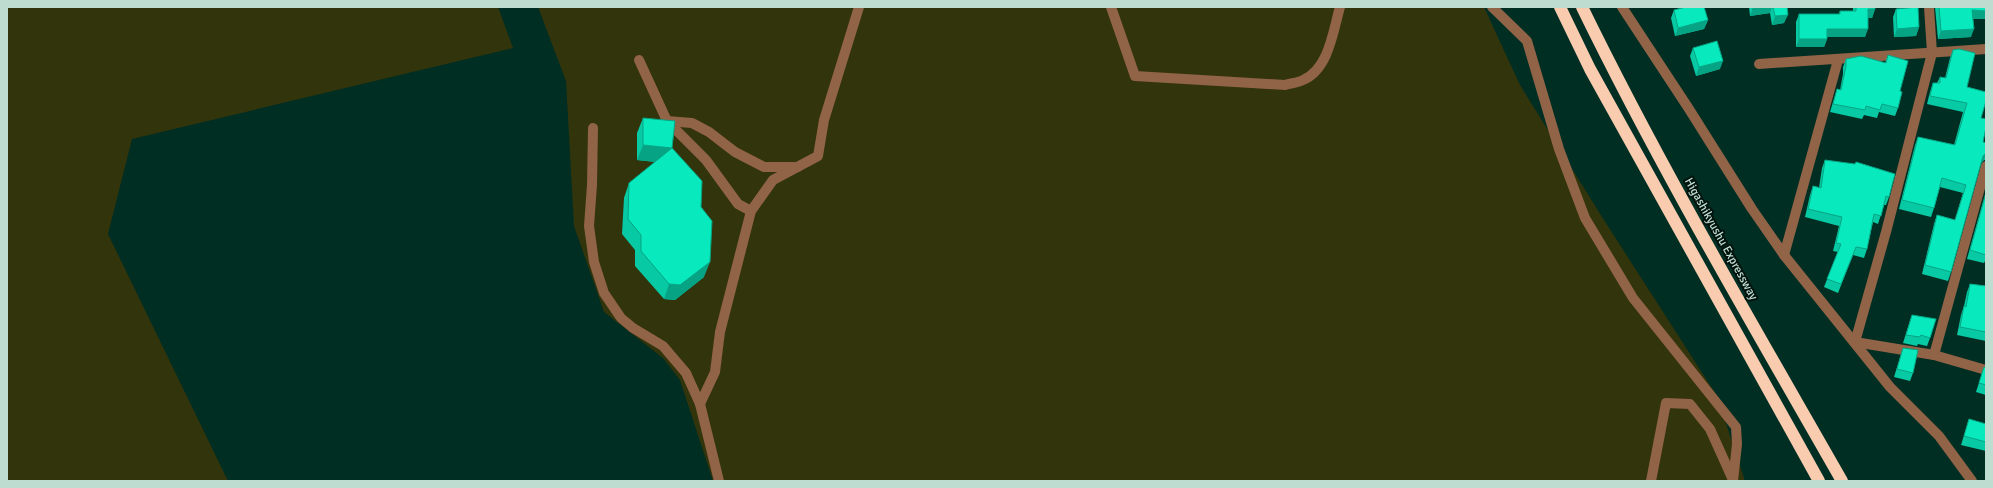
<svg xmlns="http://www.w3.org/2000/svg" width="1993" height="488" viewBox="0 0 1993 488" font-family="Signika,sans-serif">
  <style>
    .green { fill: #32340c }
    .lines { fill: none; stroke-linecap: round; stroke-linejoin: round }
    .minor { stroke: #916347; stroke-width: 10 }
    .highway { stroke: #f9cbaf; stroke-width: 12 }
    .wall { fill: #07c9a3 }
    .shaded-wall { fill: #06a484 }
    .building { fill: #08eabd; stroke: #06a484 }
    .labels { text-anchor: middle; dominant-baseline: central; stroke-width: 4; stroke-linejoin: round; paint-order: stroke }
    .street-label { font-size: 12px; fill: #bfdcd1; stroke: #00130d }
  </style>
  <rect width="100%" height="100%" fill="#002e23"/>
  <!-- green -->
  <g class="green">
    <polygon points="7,7 498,7 513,48 132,139 108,234 228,481 7,481"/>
    <polygon points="538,7 1484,7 1520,85 1602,217 1717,396 1745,481 713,481 680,380 663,358 604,312 574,226 566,81"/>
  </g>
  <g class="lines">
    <!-- minor -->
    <g class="minor">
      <path d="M1111,7L1135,76L1285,85C1291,83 1298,83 1303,80C1329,69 1333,31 1340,7"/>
      <polyline points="1492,7 1527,41 1559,149 1585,218 1633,298 1736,427 1737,444 1733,481"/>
      <polyline points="1622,7 1689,109 1752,209 1784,255 1890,387 1939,436 1972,481"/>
      <polyline points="1929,7 1932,53 1886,232 1855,342 1934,355 1986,370"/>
      <polyline points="639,60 667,121 706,160 738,204 751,211"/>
      <polyline points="1759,64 1986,49"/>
      <polyline points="667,121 692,123 709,132 735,152 764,167 798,167"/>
      <polyline points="593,128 592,185 589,226 594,262 604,293 621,318 633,328 663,346 686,373 700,404 719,481"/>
      <polyline points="1784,255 1838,60"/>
      <polyline points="1934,355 1986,166"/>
      <polyline points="700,404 715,372 720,332 751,211 773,180 818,156 824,120 859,7"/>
      <polyline points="1651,481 1666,403 1690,404 1710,429 1733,480"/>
    </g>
    <!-- highway -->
    <g class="highway">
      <polyline points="1560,7 1590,69 1819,481"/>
      <path d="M1582,7C1661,169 1753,325 1842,481"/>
    </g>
  </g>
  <!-- wall -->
  <g class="wall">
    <polygon points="1749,7 1787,7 1784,23 1772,25 1770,13 1750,16"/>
    <polygon points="1853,7 1875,7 1875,9 1872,18 1868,18 1865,37 1827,37 1827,39 1824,47 1796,47 1796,22 1799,14 1839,14 1840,11 1853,11"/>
    <polygon points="1935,7 1986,7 1986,19 1973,19 1971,37 1938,39"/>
    <polygon points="1896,9 1919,27 1916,36 1894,37 1893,17"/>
    <polygon points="1674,10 1708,20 1704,29 1675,36 1671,18"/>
    <polygon points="1693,48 1720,69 1696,76 1690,56"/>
    <polygon points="1953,50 1967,87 1981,118 1983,142 1986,143 1986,160 1984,160 1981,163 1951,272 1948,281 1922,274 1934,224 1937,215 1955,220 1963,193 1940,187 1934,208 1931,217 1899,209 1915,145 1918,137 1954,145 1963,112 1927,104 1930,92 1933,83 1937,83 1940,77 1945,78 1950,58"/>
    <polygon points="1888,55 1900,91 1898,108 1895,116 1879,112 1877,118 1864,115 1862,119 1830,112 1837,89 1840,90 1843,74 1843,67 1846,59 1885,63"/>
    <polygon points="643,118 672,148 701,207 704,277 675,300 664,299 635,266 635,250 622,234 624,198 629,183 655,162 637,160 637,133"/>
    <polygon points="1825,160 1889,197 1886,205 1884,205 1878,224 1873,222 1867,249 1864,258 1853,255 1838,293 1824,287 1838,252 1833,251 1839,226 1805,217 1810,195 1813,186 1819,188 1822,168"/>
    <polygon points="1986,191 1986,259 1984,263 1967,259"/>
    <polygon points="1970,284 1986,286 1986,341 1957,335 1961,315 1964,306 1967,292"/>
    <polygon points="1912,315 1930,338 1927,346 1918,344 1917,346 1903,343 1909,324"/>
    <polygon points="1903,348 1913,373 1910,381 1894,377"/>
    <polygon points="1984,367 1986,368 1986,395 1976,392"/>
    <polygon points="1969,419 1986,424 1986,451 1961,445"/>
  </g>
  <!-- shaded-wall -->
  <g class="shaded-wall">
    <polygon points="1753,7 1772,7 1770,13 1750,16"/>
    <polygon points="1868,9 1875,9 1872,18 1865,18"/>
    <polygon points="1972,10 1986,11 1986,19 1969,19"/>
    <polygon points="1788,15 1784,23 1772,25 1775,16"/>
    <polygon points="1708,20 1704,29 1675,36 1678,28"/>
    <polygon points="1919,27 1916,36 1894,37 1897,29"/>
    <polygon points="1827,29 1868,29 1865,37 1824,37"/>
    <polygon points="1974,29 1971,37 1938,39 1941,31"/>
    <polygon points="1799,39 1827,39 1824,47 1796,47"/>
    <polygon points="1723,61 1720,69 1696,76 1699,67"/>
    <polygon points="643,145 672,148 666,163 637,160"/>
    <polygon points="1986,153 1984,160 1980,164 1983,156"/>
    <polygon points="710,262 704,277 675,300 664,299 669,284"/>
  </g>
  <!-- building -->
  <g class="building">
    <polygon points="1686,7 1704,7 1708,20 1678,28 1674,10"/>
    <polygon points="1773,7 1787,7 1788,15 1775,16"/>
    <polygon points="1856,7 1875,7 1875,9 1868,9 1868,29 1827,29 1827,39 1799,39 1799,14 1840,14 1840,11 1856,11"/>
    <polygon points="1918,7 1919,27 1897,29 1896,9"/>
    <polygon points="1939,7 1986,7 1986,11 1972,10 1974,29 1941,31"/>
    <polygon points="1717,41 1723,61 1699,67 1693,48"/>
    <polygon points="1959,49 1975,53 1967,87 1986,92 1986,101 1981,118 1986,119 1986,127 1983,142 1986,143 1986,153 1983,156 1951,272 1925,265 1937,215 1955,220 1966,185 1942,178 1934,208 1902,200 1918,137 1955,145 1967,103 1930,96 1933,83 1940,83 1940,77 1946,78 1953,50"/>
    <polygon points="1888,55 1908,61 1900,91 1902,92 1898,108 1882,104 1880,110 1866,106 1865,110 1833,104 1837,89 1841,90 1846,66 1846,59 1861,56 1886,63"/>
    <polygon points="643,118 675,121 672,148 702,181 701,207 712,221 710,262 680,285 669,284 641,251 641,235 628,219 629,183 672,148 643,145"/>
    <polygon points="1825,160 1855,164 1856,162 1895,174 1889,197 1886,196 1881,216 1874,214 1867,249 1856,247 1841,284 1827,279 1841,244 1836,243 1842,217 1808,209 1813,186 1821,188"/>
    <polygon points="1986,193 1986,255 1970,250"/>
    <polygon points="1970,284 1986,286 1986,332 1960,327 1964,306 1966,307"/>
    <polygon points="1912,315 1936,319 1930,338 1921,335 1920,337 1906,335"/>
    <polygon points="1903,348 1918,350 1913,373 1897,369"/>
    <polygon points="1984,367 1986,368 1986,385 1979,383"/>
    <polygon points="1969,419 1986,424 1986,442 1964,436"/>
  </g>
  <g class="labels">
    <!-- street labels -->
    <g class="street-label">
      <text transform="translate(1721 239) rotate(61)">Higashikyushu Expressway</text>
    </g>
  </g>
  <!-- border -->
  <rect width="1993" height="488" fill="none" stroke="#bfdcd1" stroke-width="16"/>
</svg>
